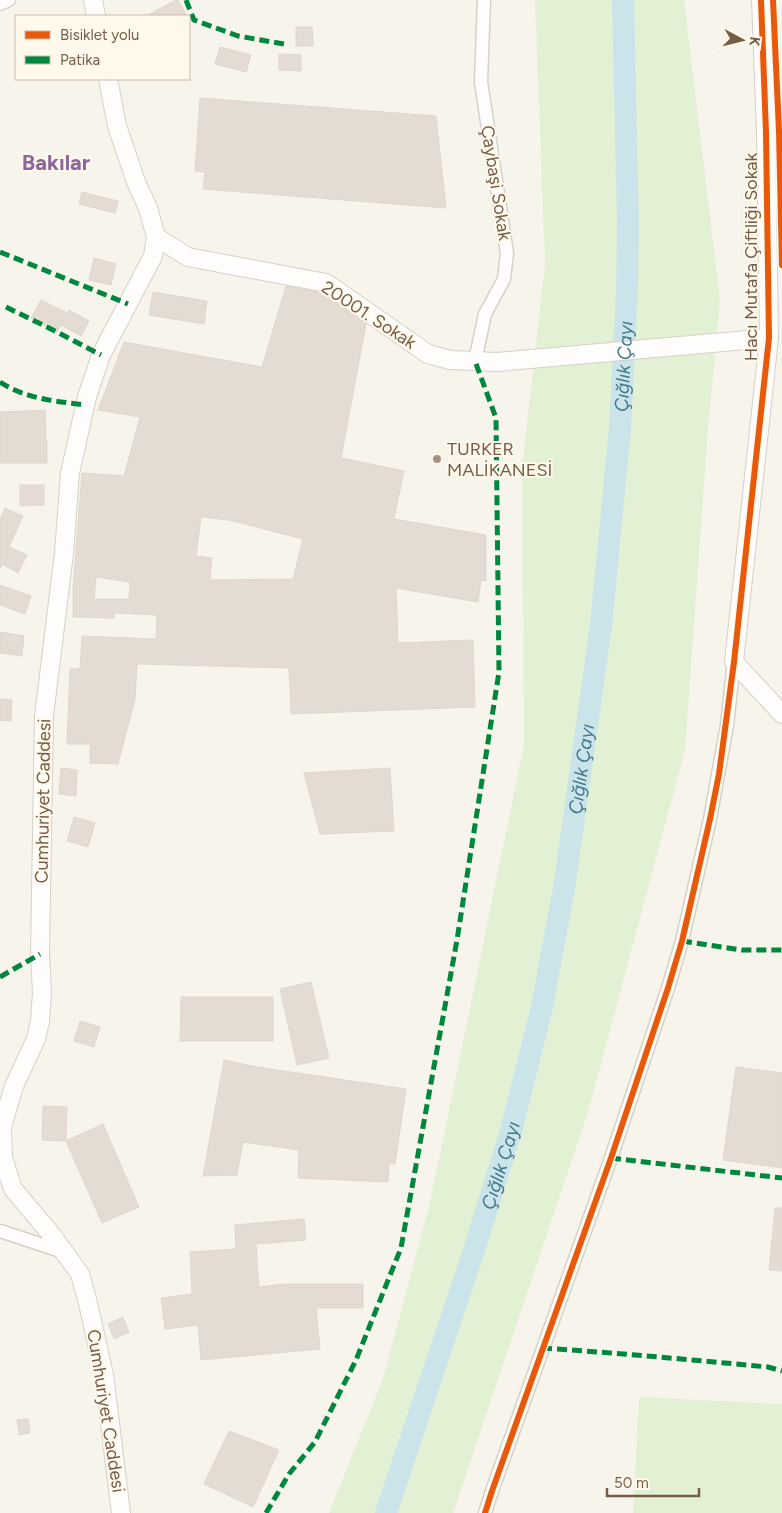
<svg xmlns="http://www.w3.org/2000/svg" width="782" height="1513" viewBox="0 0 782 1513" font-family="Figtree,sans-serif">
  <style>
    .green { fill: #e2f0d4 }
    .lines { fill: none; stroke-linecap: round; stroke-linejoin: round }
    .river { stroke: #cbe4e9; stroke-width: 22 }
    .building { fill: #e4dcd2; stroke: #e0d7cd; fill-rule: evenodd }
    .street-casing { stroke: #d6d1c9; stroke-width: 15 }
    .secondary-casing { stroke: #d7d0c7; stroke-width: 20 }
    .street { stroke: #fefdfc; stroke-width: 12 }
    .secondary { stroke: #fefdfc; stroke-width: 18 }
    .quiet { stroke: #00873e; stroke-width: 5; stroke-dasharray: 10 5; stroke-linecap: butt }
    .cycleway-casing { stroke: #fff9ec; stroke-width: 9 }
    .cycleway { stroke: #e8590c; stroke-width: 6 }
    .poi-dot { fill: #a49282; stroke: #fff9ec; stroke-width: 2 }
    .labels { text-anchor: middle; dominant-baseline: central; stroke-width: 4; stroke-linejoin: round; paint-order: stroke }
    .street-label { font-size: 18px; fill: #775d49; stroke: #fff9ec }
    .poi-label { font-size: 18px; fill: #775d49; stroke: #fff9ec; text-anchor: start }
    .water-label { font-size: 19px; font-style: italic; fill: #417a8b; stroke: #fff9ec }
    .district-label { font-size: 22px; font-weight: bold; fill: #8d649b; stroke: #fff9ec }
  </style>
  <rect width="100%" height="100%" fill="#f7f4eb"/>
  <!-- green -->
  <g class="green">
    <polygon points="535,0 684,0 720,300 708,429 685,750 588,1112 453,1513 329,1513 383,1379 430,1203 524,745 522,467 545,265"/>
    <polygon points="639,1397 782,1404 782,1513 633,1513"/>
  </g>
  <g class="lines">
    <!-- river -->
    <path class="river" id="s1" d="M386,1513L475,1247L511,1131L542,1007L565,882L601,625L620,429L627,292L628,223L623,0"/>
  </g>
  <!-- building -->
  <g class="building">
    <polygon points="176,0 178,0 187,16 146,16"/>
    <polygon points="296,27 312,27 313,46 296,46"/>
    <polygon points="220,47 251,55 246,72 215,64"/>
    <polygon points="279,54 301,55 301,71 279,70"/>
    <polygon points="200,98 436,116 446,208 203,189 205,172 195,171"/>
    <polygon points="82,192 118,201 115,213 79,204"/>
    <polygon points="94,258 116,264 111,285 89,280"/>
    <path d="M286,286L322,293L366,324L341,458L404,471L394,519L486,535V581L481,580L478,602L396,588L398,643L473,640L475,707L291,714L289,668L137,664L135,699L118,764L90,763V744H67L70,669H80L82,636L156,639L157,615L114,613V618L73,617V587L82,473L124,476L140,417L98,410L124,342L262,367ZM201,517L229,520L303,539L293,579L210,580L212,558L196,556ZM96,577L130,582L129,599H94Z"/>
    <polygon points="153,292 207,301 204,324 149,315"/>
    <polygon points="41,300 67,313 69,310 89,321 81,336 61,325 57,332 31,318"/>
    <polygon points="45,410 46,440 47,440 47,463 0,463 0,412"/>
    <polygon points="20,485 44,485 44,505 20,506"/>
    <polygon points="5,508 23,516 9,547 27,555 18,573 2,564 0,568 0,519"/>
    <polygon points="0,585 31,596 25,614 0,605"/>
    <polygon points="0,632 24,636 22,656 0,653"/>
    <polygon points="0,699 12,700 11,721 0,720"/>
    <polygon points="61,768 77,770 76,796 59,794"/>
    <polygon points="390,768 394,831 320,834 304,773"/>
    <polygon points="74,817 95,823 88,847 67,841"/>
    <polygon points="311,982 329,1058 297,1065 280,989"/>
    <polygon points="181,997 273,997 273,1041 180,1041"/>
    <polygon points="80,1021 100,1027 94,1047 74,1041"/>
    <polygon points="224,1060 257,1067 406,1089 395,1164 389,1164 388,1182 298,1178 299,1150 243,1142 237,1175 203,1176"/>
    <polygon points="736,1067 782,1073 782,1168 723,1160"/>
    <polygon points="43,1106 67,1107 66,1141 42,1140"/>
    <polygon points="103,1124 139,1207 102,1223 66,1141"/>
    <polygon points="775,1208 782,1208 782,1271 769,1270"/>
    <polygon points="304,1219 306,1240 256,1244 259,1287 285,1284 363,1284 363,1308 316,1308 320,1349 201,1360 198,1325 165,1329 161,1298 192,1294 190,1252 236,1249 235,1225"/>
    <polygon points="123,1317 129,1332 114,1339 108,1324"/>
    <polygon points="28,1419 30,1433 19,1435 17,1420"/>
    <polygon points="229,1431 279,1450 253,1507 204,1484"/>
  </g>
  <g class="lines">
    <!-- street casing -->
    <g class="street-casing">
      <g id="street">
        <polyline points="0,4 9,0"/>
        <polyline points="766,132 782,131"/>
        <polyline points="475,361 485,314 504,279 507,253 481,82 484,0"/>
        <polyline points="0,1231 64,1252"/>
        <polyline points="485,1513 492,1491 611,1158 668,988 682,941 710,819 727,725 734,662"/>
      </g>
    </g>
    <!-- secondary casing -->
    <g class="secondary-casing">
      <g id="secondary">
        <polyline points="93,0 96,16"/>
        <polyline points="761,0 766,132 769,338 734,662 782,714"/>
        <polyline points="108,79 117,126 136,182 148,208 156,237 153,256 101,355 87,397 70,473 64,553 44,716 40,954 42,993 40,1021 36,1039 14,1086 2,1127 3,1158 13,1189 51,1234 80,1274 88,1303 104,1375 121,1513"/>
        <polyline points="156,237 188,257 326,283 428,354 450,360 497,362 769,338"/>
      </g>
    </g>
    <!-- street -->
    <use href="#street" class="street"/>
    <!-- secondary -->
    <use href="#secondary" class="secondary"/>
    <!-- quiet -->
    <g class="quiet">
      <polyline points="186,0 194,20 238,36 284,44"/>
      <polyline points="0,252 128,304"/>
      <polyline points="6,307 57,332 101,355"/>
      <path d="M0,382C26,399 55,401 85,405"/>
      <polyline points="682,941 742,950 782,950"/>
      <polyline points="0,977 40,954"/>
      <polyline points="611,1158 782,1178"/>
      <path d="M542,1348C618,1353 693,1360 768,1367L782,1371"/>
      <polyline points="266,1513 289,1474 315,1442 356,1360 401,1248 457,940 499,672 496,418 475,361"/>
    </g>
    <!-- cycleway casing -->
    <g class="cycleway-casing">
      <g id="cycleway">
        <polyline points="773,0 779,131 782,265"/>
        <polyline points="485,1513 492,1491 611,1158 668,988 682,941 710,819 719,774 734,662 769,338 766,132 761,0"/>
      </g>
    </g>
    <!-- cycleway -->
    <use href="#cycleway" class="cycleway"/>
  </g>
  <!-- markers -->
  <circle class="poi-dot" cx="437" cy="459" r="5"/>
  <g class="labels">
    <!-- street labels -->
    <g class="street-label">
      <text transform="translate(496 183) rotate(81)">Çaybaşi Sokak</text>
      <text transform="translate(751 257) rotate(-90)">Hacı Mutafa Çiftliği Sokak</text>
      <text transform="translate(369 315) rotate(33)">20001. Sokak</text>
      <text transform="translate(43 801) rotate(-89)">Cumhuriyet Caddesi</text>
      <text transform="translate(106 1411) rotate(81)">Cumhuriyet Caddesi</text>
    </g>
    <!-- poi labels -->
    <g class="poi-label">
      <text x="447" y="449">TURKER<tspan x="447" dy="21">MALİKANESİ</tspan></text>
    </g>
    <!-- water labels -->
    <g class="water-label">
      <text stroke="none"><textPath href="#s1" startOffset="1176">Çığlık Çayı</textPath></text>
      <text stroke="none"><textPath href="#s1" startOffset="771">Çığlık Çayı</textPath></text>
      <text stroke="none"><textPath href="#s1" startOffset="366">Çığlık Çayı</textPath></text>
    </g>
    <!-- district labels -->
    <g class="district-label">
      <text x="56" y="162">Bakılar</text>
    </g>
  </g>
  <!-- legend -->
  <rect x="15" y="15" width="175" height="65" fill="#fff9ec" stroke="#c9bbab"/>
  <rect x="25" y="31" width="25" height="8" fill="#e8590c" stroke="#c9bbab"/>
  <text x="60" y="40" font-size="15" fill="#775d49">Bisiklet yolu</text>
  <rect x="25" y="56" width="25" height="8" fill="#00873e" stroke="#c9bbab"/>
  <text x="60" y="65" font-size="15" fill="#775d49">Patika</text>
  <!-- north arrow -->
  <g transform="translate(742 40) rotate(97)" stroke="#fff9ec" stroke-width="4" paint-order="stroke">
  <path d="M0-4L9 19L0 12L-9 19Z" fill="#775d49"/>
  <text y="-8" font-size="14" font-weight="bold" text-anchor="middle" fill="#775d49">K</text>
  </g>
  <!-- scale -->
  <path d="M607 1488v8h92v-8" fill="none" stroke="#775d49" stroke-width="2.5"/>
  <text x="614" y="1488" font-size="15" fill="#775d49" stroke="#fff9ec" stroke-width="4" paint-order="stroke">50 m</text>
</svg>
